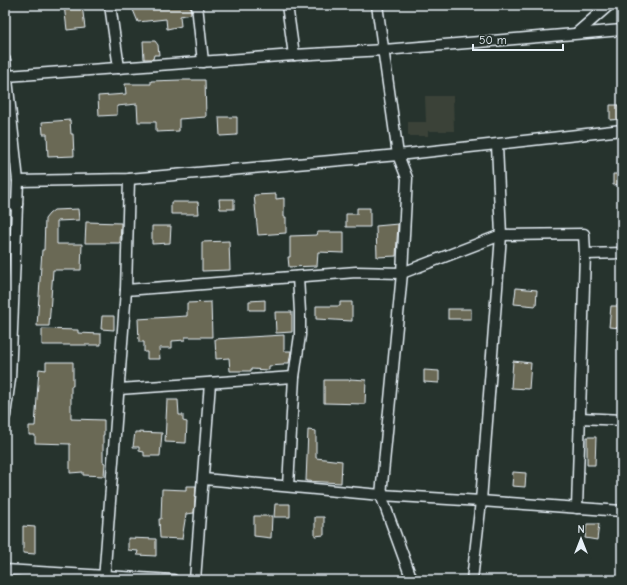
<svg xmlns="http://www.w3.org/2000/svg" width="627" height="585" viewBox="0 0 627 585" font-family="'Comic Neue',sans-serif">
  <style>
    .built { fill: #3b4339 }
    .building { fill: #6b6955; stroke: #e8f1f8 }
    .lines { fill: none; stroke-linecap: round; stroke-linejoin: round }
    .street-casing { stroke: #e8f1f8; stroke-width: 13 }
    .street { stroke: #26332d; stroke-width: 10 }
  </style>
  <rect width="100%" height="100%" fill="#26332d"/>
  <filter id="ink" filterUnits="userSpaceOnUse"><feTurbulence type="fractalNoise" baseFrequency=".025" numOctaves="2"/><feDisplacementMap in="SourceGraphic" scale="8" xChannelSelector="R" yChannelSelector="G"/><feConvolveMatrix kernelMatrix="1 2 1 2 8 2 1 2 1" color-interpolation-filters="sRGB"/></filter>
  <g filter="url(#ink)">
    <!-- built -->
    <polygon class="built" points="425,96 453,96 454,131 428,131 428,136 408,136 408,122 426,122"/>
    <!-- building -->
    <g class="building">
      <polygon points="64,5 82,5 85,28 67,30"/>
      <polygon points="131,5 190,5 191,14 180,16 181,26 167,29 166,19 138,22"/>
      <polygon points="143,41 155,41 158,45 159,55 154,55 153,59 144,59"/>
      <polygon points="181,80 205,80 206,117 179,119 179,131 156,132 156,122 138,122 137,104 117,106 117,115 99,116 98,96 126,94 125,84 151,84 151,81"/>
      <polygon points="610,105 621,105 622,119 610,120"/>
      <polygon points="219,117 237,117 237,135 220,136"/>
      <polygon points="70,120 71,134 73,134 74,156 48,157 47,134 43,134 42,122"/>
      <polygon points="613,174 622,174 622,184 613,185"/>
      <polygon points="276,194 276,199 284,198 284,217 286,217 286,233 258,235 254,195"/>
      <polygon points="219,199 234,199 234,209 220,209"/>
      <polygon points="171,202 198,202 199,214 171,214"/>
      <polygon points="357,208 370,208 370,227 346,227 346,214 357,214"/>
      <polygon points="78,209 79,220 57,221 57,244 82,244 81,270 53,270 49,326 37,326 42,250 44,250 45,219 49,214 54,210"/>
      <polygon points="86,222 121,223 120,243 85,243"/>
      <polygon points="398,224 396,256 377,257 376,226"/>
      <polygon points="152,226 171,226 170,243 152,244"/>
      <polygon points="318,232 344,232 344,253 318,252 317,266 289,267 288,257 290,257 290,236 317,235"/>
      <polygon points="229,241 230,270 202,271 202,242"/>
      <polygon points="516,288 537,290 536,306 514,304"/>
      <polygon points="265,300 265,310 249,310 249,301"/>
      <polygon points="211,302 212,337 185,337 185,340 172,341 172,348 159,348 160,359 147,359 147,352 144,352 144,342 139,342 138,319 187,316 187,303"/>
      <polygon points="340,302 352,302 352,321 316,319 316,306 340,306"/>
      <polygon points="611,306 622,306 622,328 609,327"/>
      <rect x="448" y="309" width="23" height="10"/>
      <polygon points="275,312 292,312 292,332 276,333"/>
      <polygon points="102,316 114,316 114,330 101,329"/>
      <polygon points="42,329 78,330 78,333 101,334 101,345 42,345"/>
      <polygon points="284,335 284,351 291,351 289,363 284,363 284,365 269,366 269,370 251,369 251,371 230,371 229,358 216,359 215,339"/>
      <polygon points="513,361 531,363 529,389 511,388"/>
      <polygon points="46,362 73,362 73,386 71,386 71,419 104,420 104,435 103,435 103,462 105,463 104,476 83,475 83,472 70,473 70,444 35,443 35,435 29,435 29,426 35,426 39,369 46,370"/>
      <polygon points="424,370 439,371 439,383 424,382"/>
      <polygon points="350,379 366,380 365,404 324,403 324,380 350,380"/>
      <polygon points="167,400 178,400 179,415 183,415 183,421 187,422 186,443 165,442"/>
      <polygon points="308,430 316,431 316,458 342,461 341,483 306,481"/>
      <polygon points="135,432 162,433 160,456 144,456 144,452 139,451 139,447 133,447"/>
      <polygon points="587,437 596,437 595,465 587,465"/>
      <polygon points="513,472 526,473 525,487 512,486"/>
      <polygon points="186,486 196,486 194,513 186,514 182,539 160,538 159,519 161,519 162,489 186,490"/>
      <polygon points="275,504 290,504 290,517 274,517"/>
      <polygon points="254,516 272,516 271,538 254,536"/>
      <polygon points="315,517 324,517 324,535 315,536"/>
      <polygon points="587,524 599,524 597,540 585,538"/>
      <polygon points="23,526 35,527 35,554 23,553"/>
      <polygon points="128,538 156,539 156,556 137,555 138,551 128,550"/>
    </g>
    <g class="lines">
      <!-- street casing -->
      <g class="street-casing">
        <g id="street">
          <polyline points="110,5 119,68"/>
          <polyline points="197,5 203,62"/>
          <polyline points="287,5 294,55"/>
          <polyline points="377,5 398,155 407,178 402,273 381,495 412,580"/>
          <polyline points="577,33 609,5"/>
          <polyline points="5,60 18,181 10,379 5,416"/>
          <polyline points="7,76 294,55 384,50 622,30"/>
          <polyline points="18,181 129,179 398,155 622,130"/>
          <polyline points="5,205 17,204"/>
          <polyline points="585,254 622,253"/>
          <polyline points="126,290 356,272 402,273 501,235 584,234 585,254 577,508"/>
          <polyline points="119,389 294,377"/>
          <polyline points="580,418 622,420"/>
          <polyline points="204,479 381,495 481,501 622,511"/>
          <polyline points="288,486 294,377 300,335 300,312 298,277"/>
          <polyline points="5,570 173,580"/>
          <polyline points="104,580 126,290 129,179"/>
          <polyline points="195,580 210,383"/>
          <polyline points="472,580 481,501 501,235 497,145"/>
        </g>
      </g>
      <!-- street -->
      <use href="#street" class="street"/>
    </g>
  </g>
  <!-- margin -->
  <rect width="627" height="585" fill="none" stroke="#26332d" stroke-width="20"/>
  <rect x="10" y="10" width="607" height="565" fill="none" stroke="#e8f1f8" stroke-width="1.5" filter="url(#ink)"/>
  <!-- north arrow -->
  <g transform="translate(581 539)" stroke="#26332d" stroke-width="3" paint-order="stroke">
  <path d="M0-3L7 15L0 10L-7 15Z" fill="#e8f1f8"/>
  <text y="-6" font-size="11" font-weight="bold" text-anchor="middle" fill="#e8f1f8">N</text>
  </g>
  <!-- scale -->
  <path d="M473 44v6h90v-6" fill="none" stroke="#e8f1f8" stroke-width="2"/>
  <text x="479" y="44" font-size="12" fill="#e8f1f8" stroke="#26332d" stroke-width="3" paint-order="stroke">50 m</text>
</svg>
